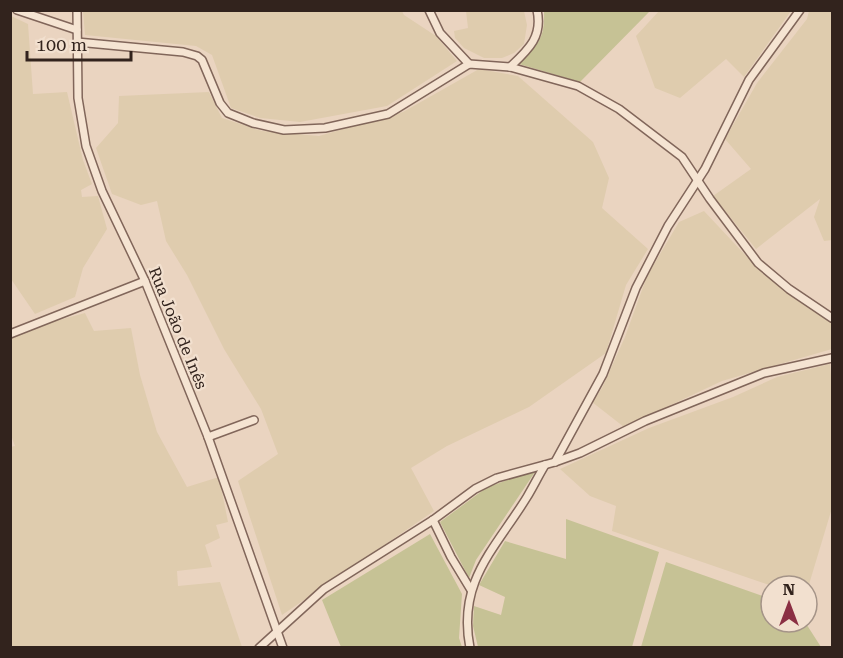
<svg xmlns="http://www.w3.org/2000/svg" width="843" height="658" viewBox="0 0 843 658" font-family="'Roboto Serif',serif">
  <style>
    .farmland { fill: #dfccae }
    .green { fill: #c6c295 }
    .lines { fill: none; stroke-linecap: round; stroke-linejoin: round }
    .street-casing { stroke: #81665a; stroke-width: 10 }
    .street { stroke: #f5e4d2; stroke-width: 7 }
    .labels { text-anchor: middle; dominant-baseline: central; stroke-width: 4.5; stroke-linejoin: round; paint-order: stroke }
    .street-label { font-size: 16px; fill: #32231d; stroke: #f2e0cf }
  </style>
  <rect width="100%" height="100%" fill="#ead4c0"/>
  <!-- farmland -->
  <g class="farmland">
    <polygon points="83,11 402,11 404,15 436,36 457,61 387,106 300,122 260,118 231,108 212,55 196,46 85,35"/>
    <polygon points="466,11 524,11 527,25 524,44 514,53 502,58 484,58 464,48 455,38 454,31 468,28"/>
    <polygon points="659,11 659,10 791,11 744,77 726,59 680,98 655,88 636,36"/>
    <polygon points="809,11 832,11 832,240 824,241 814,217 820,199 756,249 713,196 751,169 725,139 757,83 807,19"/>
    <polygon points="11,16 28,24 33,94 67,92 83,160 92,184 81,190 82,197 98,196 107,229 83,268 75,297 35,314 11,279"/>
    <polygon points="479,69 518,76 593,142 609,178 602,208 648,249 626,285 606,353 529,407 447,446 411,468 434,511 282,615 238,481 278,454 261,409 224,349 187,275 166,241 157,201 141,205 112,194 96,148 118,123 119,96 209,92 222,118 262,131 319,136 403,112"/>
    <polygon points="704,211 763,274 832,323 832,349 722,381 624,427 592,402 602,388 625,337 647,276 679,222"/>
    <polygon points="85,313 94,331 131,328 140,375 157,432 187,487 219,477 228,522 216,525 220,538 205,545 212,567 177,571 178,586 220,582 242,647 11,647 10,447 15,446 11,435 11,333"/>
    <polygon points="830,364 832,386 832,508 807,591 807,586 772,586 612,531 616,506 590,496 560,469 649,428 733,397 777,377"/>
  </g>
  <!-- green -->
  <g class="green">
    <path d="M647,10L649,12L580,82L519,64C538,43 545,40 544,11Z"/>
    <polygon points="535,472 476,560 469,578 440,522 486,488 515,477"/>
    <polygon points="566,519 659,552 632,647 478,647 473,626 474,606 501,615 505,597 479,585 505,541 566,559"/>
    <polygon points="430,534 462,594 459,638 462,647 341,647 322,600"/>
    <polygon points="666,562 771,599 771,622 805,622 821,647 641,647"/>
  </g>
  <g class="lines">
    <!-- street casing -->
    <g class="street-casing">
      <g id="street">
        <polyline points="17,10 77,30"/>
        <polyline points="77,10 78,98 86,146 102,191 145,281 208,437 283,648"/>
        <polyline points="429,10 440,33 469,64"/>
        <polyline points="77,42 183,52 197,56 202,60 220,103 228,113 253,123 284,130 325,128 388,114 469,64 510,67 578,86 619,109 682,157 710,199 758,263 789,289 832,318"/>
        <path d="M510,67C528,50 543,37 537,10"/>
        <polyline points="10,334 145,281"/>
        <polyline points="208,437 254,420"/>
        <polyline points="555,462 603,374 636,288 668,226 705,169 749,80 800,10"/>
        <polyline points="433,520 451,557 471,590"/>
        <polyline points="259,648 324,589 433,520 475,489 497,478 555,462 580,453 645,421 764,373 832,358"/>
        <path d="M470,648C457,581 495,549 527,497C533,487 539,475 545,465"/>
      </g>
    </g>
    <!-- street -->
    <use href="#street" class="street"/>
  </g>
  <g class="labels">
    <!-- street labels -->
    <g class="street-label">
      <text transform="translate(178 328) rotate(68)">Rua João de Inês</text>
    </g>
  </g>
  <!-- border -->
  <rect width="843" height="658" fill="none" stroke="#32231d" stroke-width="24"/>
  <!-- north arrow -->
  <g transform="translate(789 604)"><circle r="28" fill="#f2e0cf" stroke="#a59488" stroke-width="1.5"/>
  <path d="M0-4.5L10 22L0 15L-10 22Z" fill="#8b2f43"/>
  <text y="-9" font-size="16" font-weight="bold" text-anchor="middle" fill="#32231d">N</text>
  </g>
  <!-- scale -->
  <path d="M27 51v9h104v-9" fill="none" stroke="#32231d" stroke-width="3"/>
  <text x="36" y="51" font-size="18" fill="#32231d" stroke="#f2e0cf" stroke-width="4.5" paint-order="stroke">100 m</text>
</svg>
